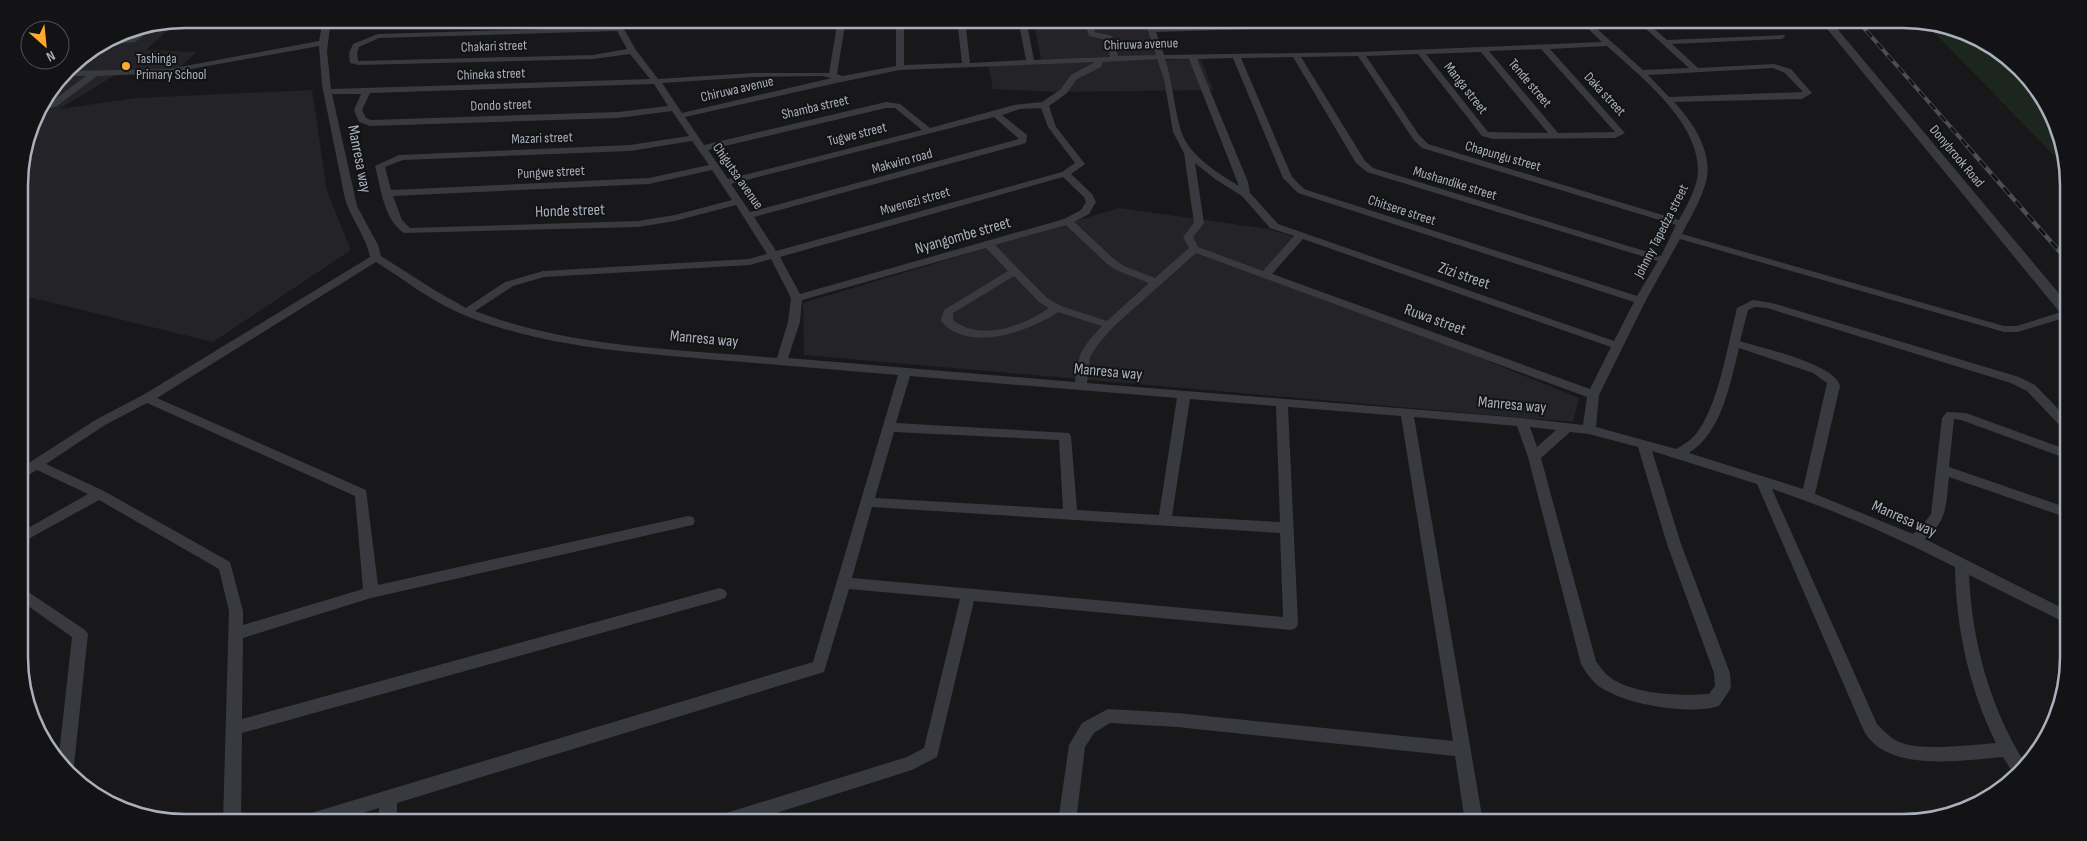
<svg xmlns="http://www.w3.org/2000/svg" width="2087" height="841" viewBox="0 0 2087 841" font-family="'Sofia Sans Condensed',sans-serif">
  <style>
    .built { fill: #242428 }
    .green { fill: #1d261e }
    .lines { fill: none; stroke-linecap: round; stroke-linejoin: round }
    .minor { fill: #393a40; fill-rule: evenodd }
    .tertiary { fill: #393a40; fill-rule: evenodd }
    .rail-far1-casing { stroke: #4b4e55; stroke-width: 4 }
    .rail-casing { stroke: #4b4e55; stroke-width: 4.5 }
    .rail-far1 { stroke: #131315; stroke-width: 2.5; stroke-dasharray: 8; stroke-linecap: butt }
    .rail { stroke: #131315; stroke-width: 3; stroke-dasharray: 9; stroke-linecap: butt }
    .poi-dot { fill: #ffaa2b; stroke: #131315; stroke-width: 2 }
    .labels { text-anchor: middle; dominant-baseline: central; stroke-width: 4; stroke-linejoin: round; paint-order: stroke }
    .far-street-label { font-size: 14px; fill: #a9b0bb; stroke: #131315 }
    .far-poi-label { font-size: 14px; fill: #a9b0bb; stroke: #131315; text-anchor: start }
    .street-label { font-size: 16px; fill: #a9b0bb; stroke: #131315 }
    .rim { fill: none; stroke: #a9b0bb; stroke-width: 2.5 }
  </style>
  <rect width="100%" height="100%" fill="#18181a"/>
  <!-- built -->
  <g class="built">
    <polygon points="1033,19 1146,19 1159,60 1201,59 1213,90 1058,92 993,89 988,66 1042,64"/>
    <polygon points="179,20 146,50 197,52 174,72 117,74 59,109 136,98 312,90 327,191 351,250 213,342 20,295 19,174 36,111 75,60 121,31"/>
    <polygon points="1119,208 1269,229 1296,238 1267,271 1579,398 1573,422 804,355 803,303"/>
  </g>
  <!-- green -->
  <polygon class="green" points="1924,22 1956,28 1995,47 2034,83 2067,163 2067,169"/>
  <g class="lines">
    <!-- minor -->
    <g class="minor">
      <path d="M323,19H331L327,51L331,89L650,79L630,54L593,59L359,65L350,63L349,53L353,44L378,34L615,27L610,19H618L636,50L658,79L753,73H829L838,19H846L837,74L842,76L896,66V19H904V65L962,63L957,19H965L970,63L1026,60L1018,19H1026L1034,60L1110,57L1106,40L1089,36L1084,19H1092L1095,32L1112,36L1118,56L1156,55L1144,19H1152L1155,28L1408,19L1385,25L1156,32L1164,55L1360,52L1602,42L1578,19H1586L1643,70L1689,68L1635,19H1643L1667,40L1784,35L1785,37L1781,39L1672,44L1698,68L1774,64L1791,69L1812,93L1802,99L1674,102C1694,123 1715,155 1705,185C1700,202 1690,218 1682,234L2004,326H2017L2067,310V317L2018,332H2004L1680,239L1646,300L1599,395L1596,427L1676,449C1683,445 1690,441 1695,435C1718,409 1728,343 1737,308L1753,300L1772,303L2019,377L2035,385L2068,419V431L2064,430L2027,391L2011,383L1767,308L1755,307L1748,310L1740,341C1761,348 1836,364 1840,386L1815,494L1913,534L1922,526L1931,514L1942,418L1947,412L1966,413L2068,450V459L1961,420L1954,419L1949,467L2068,508V518L1949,477C1946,503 1948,521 1925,539L2068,611V624L1969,575C1972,642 1990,708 2026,765L2015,776L2003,757C1963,760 1885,774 1863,729L1757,484L1652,451L1681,544L1730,673L1731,688L1719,706C1690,716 1618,704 1595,683C1590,678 1584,670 1581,664L1528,457L1517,426L1414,417L1483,822H1465L1455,756L1177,727L1110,723L1094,733L1085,747L1076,822H1058L1069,745L1082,723L1108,709L1177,713L1453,741L1401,416L1288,407L1298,624L1296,628L1291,630L974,601L937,757L912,770L748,822H714L717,816L723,814L907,757L924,748L960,599L849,589L824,672L397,803V822H379V808L334,822H299L302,816L308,814L813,662L898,375C834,370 770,364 705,359C624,352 540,346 464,315C432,302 405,280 376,262L157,398L366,490L378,585L688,516L693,517L695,521L693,525L688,526L371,598L243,638L242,719L720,588L725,590L727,594L725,598L720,600L242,733L241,822H223L229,611L219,569L99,500L21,543V532L88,494L37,470L21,479V468L97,419L143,395L370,257C366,236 351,219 345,199L322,85L319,46L169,73L97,76L57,106L35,113L39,107L51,102L86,76H63L66,71L169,69L319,41ZM617,31L627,49L593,55L358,61L357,53L359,47L379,38ZM1607,46C1641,77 1698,121 1698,170C1698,187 1687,205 1679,220L1428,144L1419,135L1366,56L1418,54L1482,136L1493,139L1615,138L1625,133L1550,49ZM1541,49L1615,132L1558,133L1489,51ZM1481,52L1548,133L1488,132L1426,54ZM1358,56L1413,139L1422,148L1676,225L1661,256L1373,168L1365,161L1301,57ZM1293,57L1356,163L1367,172L1658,261L1637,296L1304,189L1292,177L1241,58ZM1233,58L1283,178L1298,193L1634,302L1614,341L1278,224L1250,193L1248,182L1197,59ZM1157,59L1164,79L1173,132L1184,153L1194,223L1183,237L1189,248L1155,278L1124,266L1114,259L1074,222L1089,214L1096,202L1092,194L1071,174L1085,164L1056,127L1049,106L1066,94L1077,79L1101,67L1103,62ZM1165,59H1189L1239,186C1218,173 1189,156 1181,131C1174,108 1173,83 1165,59ZM1095,62L1071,75L1060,90L1042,102L1014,105L930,128L900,104L886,102L704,145L685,117L841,82L900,70ZM1773,68L1785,73L1803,92L1669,97L1648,75ZM822,76L832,78L682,113L662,83L753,77ZM654,84L668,106L618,112L371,120L366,118L362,110L370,93ZM332,94H361L354,110L359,122L370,126L618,118L672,111L689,136L630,145L399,155L375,166C381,188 384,220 404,233L638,227L675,221L736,205L767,254L749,259L543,271L505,282L466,308L436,291L381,256L378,245L357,206ZM886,108H895L922,130L728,179L708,150ZM1041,108L1048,127L1075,163L1062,172L776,251L754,217L1026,143L1027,135L1002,115L1020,109ZM994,117L1019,139L750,212L731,184ZM692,141L709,165L649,178L391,190L385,167L403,160L630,151ZM1195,163L1215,179L1242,196L1270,228L1294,236L1263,271L1198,247L1193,237L1204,223ZM712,170L732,200L675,215L638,221L410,228L402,220L393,196L649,184ZM1063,177L1084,197L1086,202L1081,210L1064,219L800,294L780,257ZM1066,225L1106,263L1116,270L1149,283L1107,321L1061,306L1047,298L995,245ZM1303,239L1611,347L1590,389L1272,274ZM986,248L1008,271L944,310L941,321C968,354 1030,331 1058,312L1102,326C1081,349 1079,351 1075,382L788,358L800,322L802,300ZM1196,253L1587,397L1583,425L1522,418L1087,383L1090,357L1096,347L1113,327ZM771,259L791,298L788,322L777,358C676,349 571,348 475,311L513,286L544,277L750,265ZM1014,276L1039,302L1049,308C1023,326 981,342 953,320V313ZM1739,348L1813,373L1827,383L1803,489L1689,453C1722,432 1730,384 1739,348ZM910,376L1177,398L1159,515L1077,510L1071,436L1069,433L896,423ZM1190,399L1276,406L1280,522L1172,516ZM147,403L355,496L363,589L243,625V611L230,562L104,491L46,464L105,425ZM1530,427L1556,430L1537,447ZM894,432L1059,440L1063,509L875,498ZM1570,432L1589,434L1638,447L1667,544L1714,673L1715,686L1709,694C1679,696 1629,695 1606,674C1602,670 1599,665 1596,661L1541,458ZM1772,489C1835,510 1896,537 1955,567C1956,629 1969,688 1996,743C1970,745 1925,751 1902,743C1892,740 1884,731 1877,724ZM872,507L1280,533L1283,617L852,578Z"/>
      <path d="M160,24L135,42L100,45C110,38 120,42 131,37C142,33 148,25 160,24Z"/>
      <polygon points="21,587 85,630 88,634 73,774 58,763 72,637 21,601"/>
    </g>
    <!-- tertiary -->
    <polygon class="tertiary" points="1819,19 1829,19 2067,303 2067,316 2062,315"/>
    <!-- rail-far1 casing -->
    <g class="rail-far1-casing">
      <polyline id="rail-far1" points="1856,19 1969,148"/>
    </g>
    <!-- rail casing -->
    <g class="rail-casing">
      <polyline id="rail" points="1968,147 2067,260"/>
    </g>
    <!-- rail-far1 -->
    <use href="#rail-far1" class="rail-far1"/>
    <!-- rail -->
    <use href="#rail" class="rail"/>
  </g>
  <!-- markers -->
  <circle class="poi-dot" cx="126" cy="66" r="5"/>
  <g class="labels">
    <!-- far-street labels -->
    <g class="far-street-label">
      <text transform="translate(1141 44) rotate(-2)">Chiruwa avenue</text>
      <text transform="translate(494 46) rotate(-2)">Chakari street</text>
      <text transform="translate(491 74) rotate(-2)">Chineka street</text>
      <text transform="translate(1530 83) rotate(50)">Tende street</text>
      <text transform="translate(1466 88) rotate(52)">Manga street</text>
      <text transform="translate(737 89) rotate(-13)">Chiruwa avenue</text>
      <text transform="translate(1605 94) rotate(47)">Daka street</text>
      <text transform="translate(501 105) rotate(-2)">Dondo street</text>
      <text transform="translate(815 107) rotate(-13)">Shamba street</text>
      <text transform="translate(857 134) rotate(-14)">Tugwe street</text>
      <text transform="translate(542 138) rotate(-2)">Mazari street</text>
      <text transform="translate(1503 156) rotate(16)">Chapungu street</text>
      <text transform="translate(1957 156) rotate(50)">Donybrook Road</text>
      <text transform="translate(902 161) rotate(-15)">Makwiro road</text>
      <text transform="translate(551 172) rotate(-3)">Pungwe street</text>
      <text transform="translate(738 176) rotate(55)">Chigutsa avenue</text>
      <text transform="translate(1455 183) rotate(17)">Mushandike street</text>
      <text transform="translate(915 201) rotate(-16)">Mwenezi street</text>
      <text transform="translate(1402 210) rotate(18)">Chitsere street</text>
      <text transform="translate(1661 231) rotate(-63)">Johnny Tapedza street</text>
    </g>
    <!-- far-poi labels -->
    <g class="far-poi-label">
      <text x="136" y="58">Tashinga<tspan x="136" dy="16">Primary School</tspan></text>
    </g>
    <!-- street labels -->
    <g class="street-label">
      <text transform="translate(359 159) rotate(79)">Manresa way</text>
      <text transform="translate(570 211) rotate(-2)">Honde street</text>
      <text transform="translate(963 236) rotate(-16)">Nyangombe street</text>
      <text transform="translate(1464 276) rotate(19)">Zizi street</text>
      <text transform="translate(1435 320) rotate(20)">Ruwa street</text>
      <text transform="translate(704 339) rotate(5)">Manresa way</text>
      <text transform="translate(1108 372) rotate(5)">Manresa way</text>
      <text transform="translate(1512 405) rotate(5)">Manresa way</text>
      <text transform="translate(1904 519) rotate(24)">Manresa way</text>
    </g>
  </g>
  <!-- crop -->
  <path d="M0 0H2087V841H0ZM185 28H1903A157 157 0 0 1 2060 185V657A157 157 0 0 1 1903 814H185A157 157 0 0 1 28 657V185A157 157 0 0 1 185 28Z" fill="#131315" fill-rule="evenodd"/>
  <path class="rim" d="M185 28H1903A157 157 0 0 1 2060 185V657A157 157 0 0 1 1903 814H185A157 157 0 0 1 28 657V185A157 157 0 0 1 185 28Z"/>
  <!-- north arrow -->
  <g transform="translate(45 45) rotate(153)"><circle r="24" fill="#131315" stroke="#4f5257"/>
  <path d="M0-4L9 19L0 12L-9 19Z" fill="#ffaa2b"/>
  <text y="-8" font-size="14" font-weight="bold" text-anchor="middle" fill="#a9b0bb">N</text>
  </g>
</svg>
